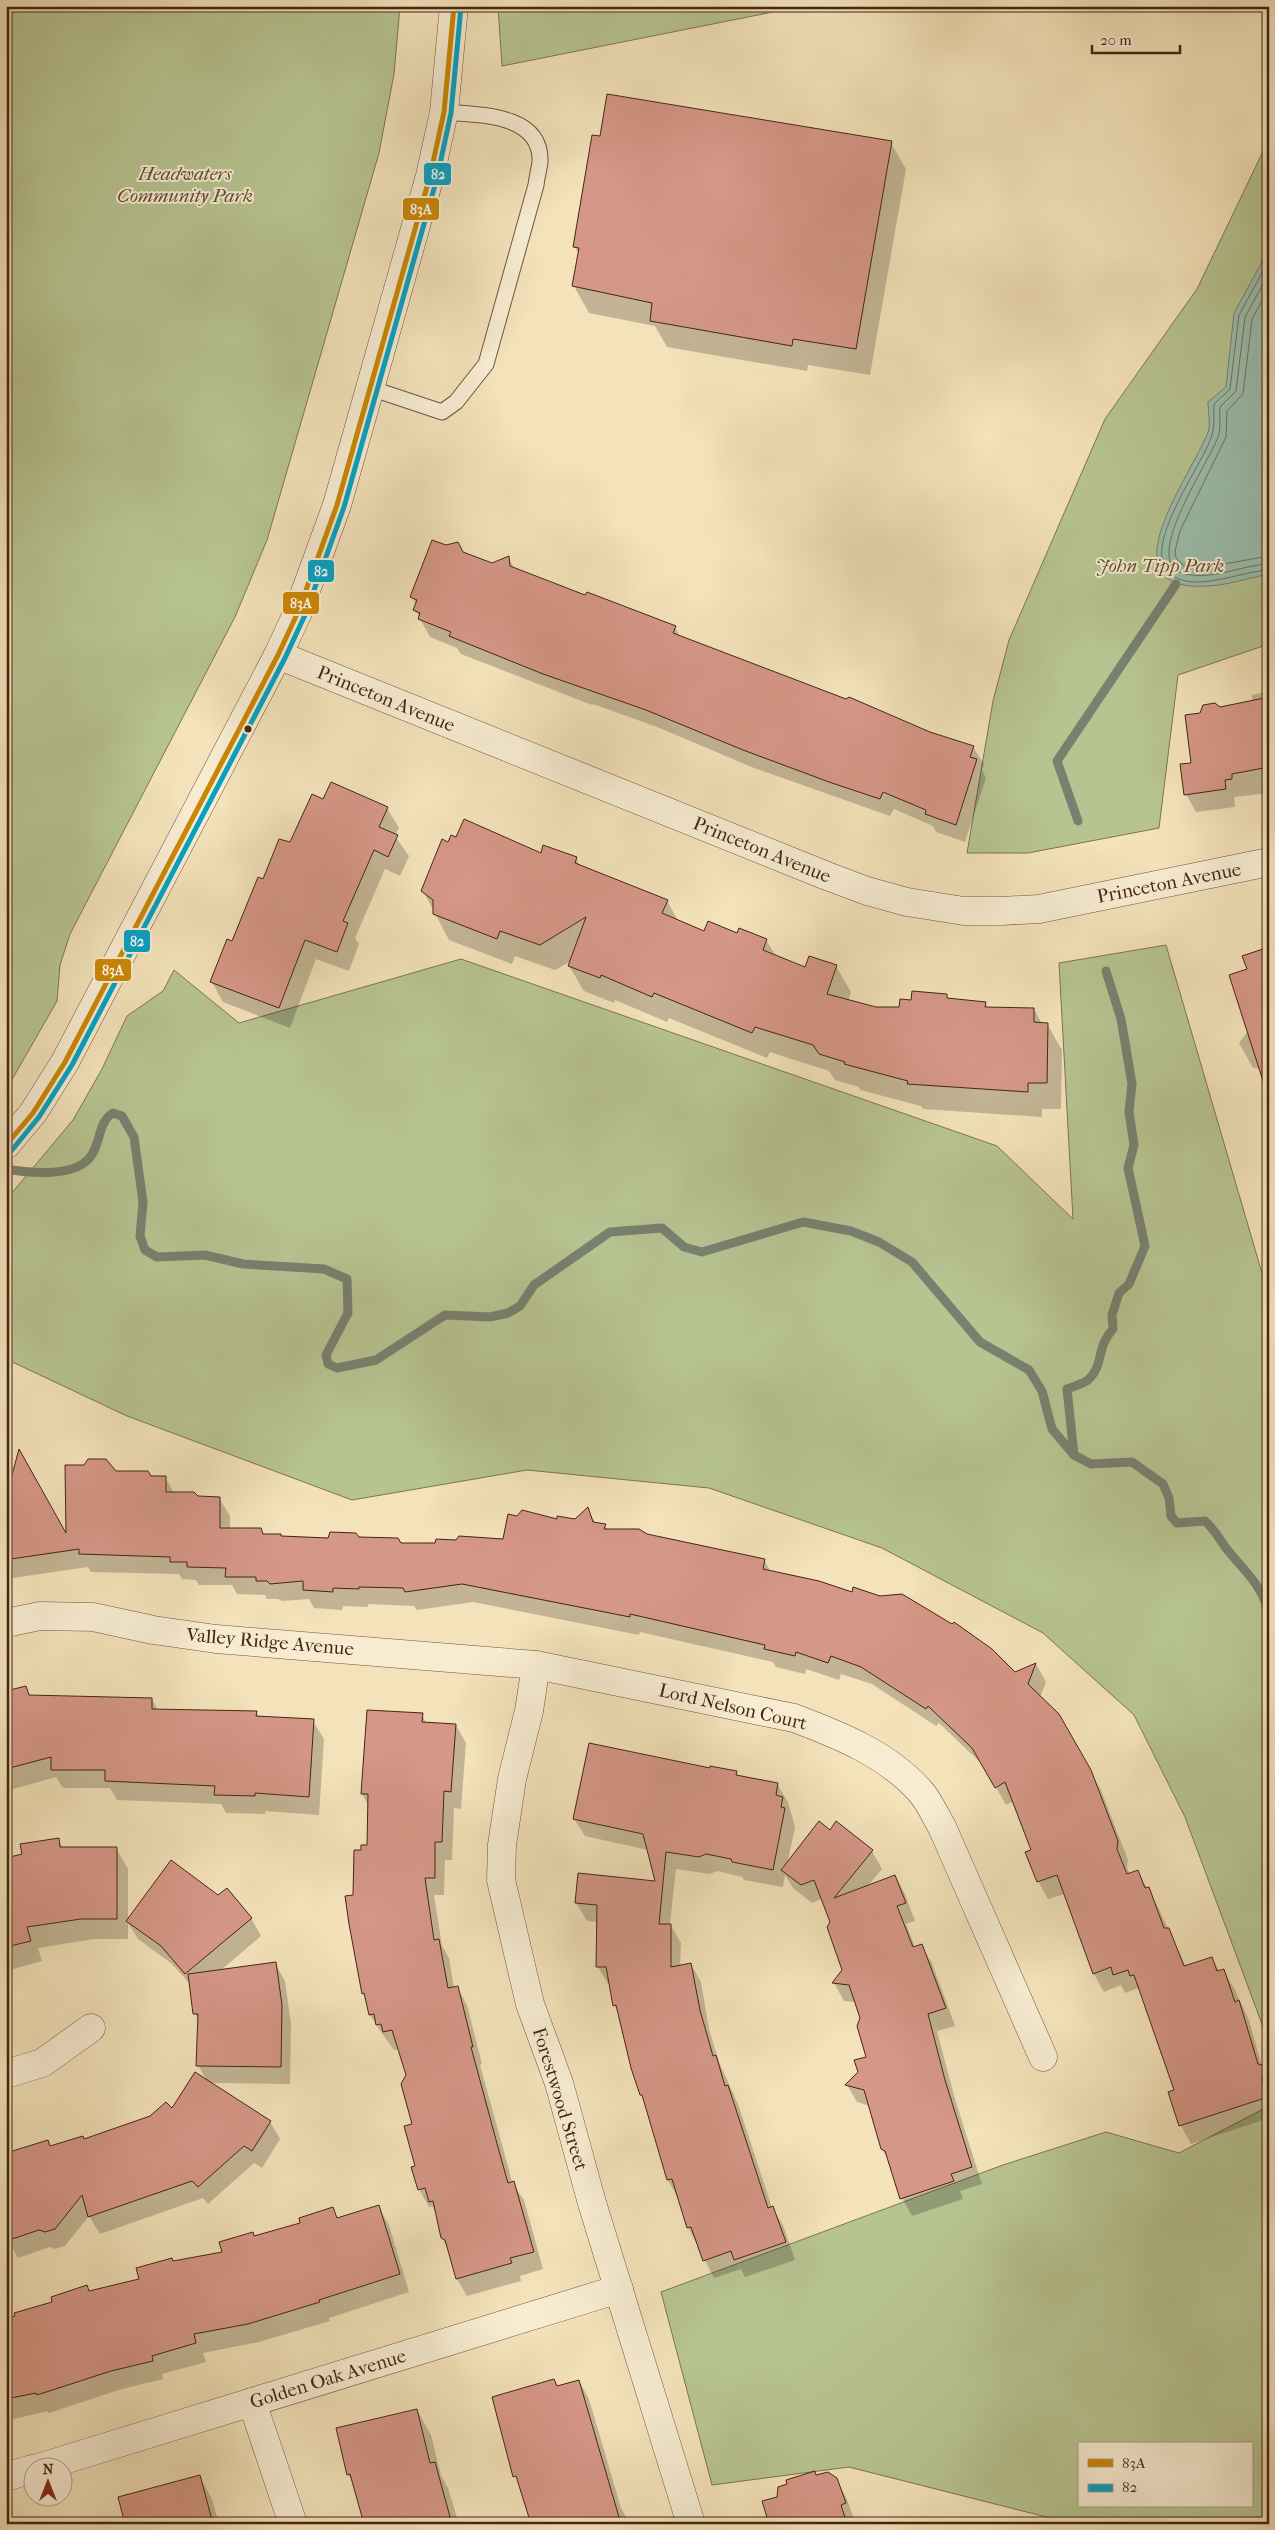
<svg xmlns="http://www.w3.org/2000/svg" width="1275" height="2530" viewBox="0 0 1275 2530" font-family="'IM FELL French Canon',serif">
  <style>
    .green { fill: #b7c492; stroke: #7e7453; fill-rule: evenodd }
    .water { fill: #9bbead; stroke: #788170 }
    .shadow { fill: #0003 }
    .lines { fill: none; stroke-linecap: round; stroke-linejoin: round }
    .shore { stroke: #707260; stroke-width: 1 }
    .stream { stroke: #788170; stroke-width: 9 }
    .building { fill: #d59787; stroke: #442514 }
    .service-casing { stroke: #70543e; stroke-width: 17 }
    .minor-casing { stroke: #70543e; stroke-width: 29 }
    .tertiary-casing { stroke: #70543e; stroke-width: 29 }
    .service { stroke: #f7ecd2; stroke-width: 15 }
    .minor { stroke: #f7ecd2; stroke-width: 28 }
    .tertiary { stroke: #f7ecd2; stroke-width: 28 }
    .bus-1-casing { stroke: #f7ecd2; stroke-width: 9 }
    .bus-2-casing { stroke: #f7ecd2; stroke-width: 9 }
    .bus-1 { stroke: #ca8605; stroke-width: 5 }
    .bus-2 { stroke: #03a2c5; stroke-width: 5 }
    .bus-dot { fill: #442514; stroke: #f7ecd2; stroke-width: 2 }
    .labels { text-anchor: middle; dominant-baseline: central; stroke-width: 4; stroke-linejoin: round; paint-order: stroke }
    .park-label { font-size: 19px; font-style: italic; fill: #614d34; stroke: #f7ecd2 }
    .street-label { font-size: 19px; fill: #442514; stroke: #f7ecd2 }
    .line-badge { stroke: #f7ecd2; stroke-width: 2 }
    .badge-label { font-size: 14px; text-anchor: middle; font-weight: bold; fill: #fff }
  </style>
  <rect width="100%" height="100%" fill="#f3e2ba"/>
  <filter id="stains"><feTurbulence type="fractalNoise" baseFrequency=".004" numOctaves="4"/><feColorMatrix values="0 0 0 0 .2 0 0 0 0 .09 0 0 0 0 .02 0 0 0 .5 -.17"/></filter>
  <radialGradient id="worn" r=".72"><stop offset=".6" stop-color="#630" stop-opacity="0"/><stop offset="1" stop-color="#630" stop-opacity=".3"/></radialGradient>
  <!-- green -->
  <g class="green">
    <polygon points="6,6 400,6 394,74 379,153 267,540 235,617 70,934 60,965 57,1001 6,1090"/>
    <polygon points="498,6 803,6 502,66"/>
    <polygon points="1269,139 1269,644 1178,675 1159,828 1028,853 967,853 993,701 1009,640 1105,419 1197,289"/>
    <polygon points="1166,945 1269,1297 1269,2043 1185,1817 1134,1715 1043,1633 882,1548 709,1488 527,1470 352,1500 127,1416 6,1359 6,1200 73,1120 102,1069 127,1016 163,991 174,970 239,1023 461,959 997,1146 1073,1219 1059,963"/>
    <path d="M1269,2106V2524H1074L849,2467L712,2485L661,2292L1003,2165L1106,2132L1179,2153ZM1079,2444H1251V2506H1079Z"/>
  </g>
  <!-- water -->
  <path class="water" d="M1269,249V574C1249,578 1228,585 1208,586C1101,593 1192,475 1208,432C1211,424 1208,411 1208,402L1226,387L1234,313Z"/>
  <!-- shadow -->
  <g class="shadow">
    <polygon points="891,143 906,169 870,375 808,365 807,371 667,347 655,326 589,313 574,286 579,255 575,247"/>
    <polygon points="463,553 492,565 508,558 515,569 586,597 675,627 681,638 930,733 973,747 984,764 982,770 986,778 965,842 936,832 933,826 894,809 890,816 754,768 657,727 593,704 592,705 461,654 457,648 430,637 415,610 416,605 412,597"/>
    <polygon points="1269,691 1269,793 1234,797 1235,807 1196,812 1186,794 1193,764 1219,708 1252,702 1252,695"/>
    <polygon points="324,801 387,808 399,828 395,836 409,856 400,876 385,869 355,938 359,944 349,971 316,959 290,1028 223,1002 212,982 264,881"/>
    <polygon points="449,843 576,858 580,866 667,901 679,922 704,932 766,940 776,956 806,969 836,966 851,992 848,1001 876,1009 900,1009 912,1002 946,995 949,1000 985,1003 988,1008 1034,1009 1042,1024 1047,1024 1062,1050 1061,1109 1042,1109 1042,1117 923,1109 921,1106 860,1090 859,1087 835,1080 829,1071 770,1052 767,1058 669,1018 667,1022 615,1000 614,1003 584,991 569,966 571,961 555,970 515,956 512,964 449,940 423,891"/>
    <polygon points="1248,970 1267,1069 1253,1068 1239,1043 1248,1031"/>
    <polygon points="115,1472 165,1477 174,1493 197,1497 219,1498 230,1516 230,1530 264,1535 328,1539 358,1538 400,1544 504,1540 558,1520 576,1520 588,1509 596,1524 605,1525 608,1531 647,1535 764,1560 771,1572 1015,1674 1036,1664 1046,1682 1040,1697 1058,1715 1101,1790 1128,1860 1127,1868 1130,1875 1138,1872 1158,1907 1186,1967 1212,1958 1220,1972 1223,1970 1234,1988 1249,2020 1262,2067 1269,2068 1269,2118 1191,2144 1181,2126 1169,2093 1176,2091 1141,1994 1138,1988 1125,1993 1121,1985 1104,1992 1094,1974 1065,1894 1048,1899 1038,1881 1032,1850 1014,1801 1006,1805 984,1766 939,1723 936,1726 872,1684 841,1674 839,1680 806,1669 805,1674 776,1667 773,1662 640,1632 639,1635 473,1602 417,1610 414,1606 368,1604 368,1607 343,1606 342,1610 314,1608 309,1599 282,1601 278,1599 267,1599 265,1595 237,1594 232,1585 199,1585 196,1580 182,1579 179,1574 91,1572 88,1567 6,1579 6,1503 67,1537"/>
    <polygon points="25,1687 31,1697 152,1699 158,1710 256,1712 259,1717 313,1721 324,1739 319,1815 265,1811 265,1814 226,1813 221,1804 117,1800 110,1788 63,1788 56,1777 6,1791 6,1692"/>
    <polygon points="422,1715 427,1724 456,1725 466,1743 461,1809 454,1808 452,1860 445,1860 444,1895 434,1895 442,1946 449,1958 454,1988 457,1987 467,2005 482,2064 480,2065 509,2170 512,2183 524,2200 543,2269 520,2276 521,2281 467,2296 457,2279 449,2250 442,2238 437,2214 432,2206 429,2207 419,2189 407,2075 399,2049 394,2050 381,2032 370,2015 364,1993 354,1896 363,1852 368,1847 369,1806 362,1794"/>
    <polygon points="711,1769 736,1772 739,1777 777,1784 788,1802 795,1827 787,1865 830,1831 872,1851 882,1869 867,1887 895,1876 905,1894 915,1921 906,1924 915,1947 921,1945 932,1963 955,2026 937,2031 955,2099 982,2184 960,2191 963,2199 912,2216 902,2198 889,2161 882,2149 870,2106 857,2102 847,2085 859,2073 867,2057 861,2018 856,2002 844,2001 834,1983 843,1971 832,1922 823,1898 812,1903 793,1888 785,1875 783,1887 744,1880 742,1877 717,1871 710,1874 676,1869 670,1924 681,1943 680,1966 691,1964 701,1982 709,2029 719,2062 738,2104 772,2208 783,2225 795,2260 745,2277 741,2269 714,2278 688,2227 678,2198 668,2180 646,2104 641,2095 620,2015 614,2005 611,1984 608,1984 598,1967 598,1922 587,1921 576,1903 579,1874 656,1882 648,1850 585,1836 574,1819"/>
    <polygon points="58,1839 63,1848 116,1848 128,1869 128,1920 251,1918 261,1936 220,1971 275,1963 285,1981 291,2024 290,2084 210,2083 270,2122 280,2139 262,2168 254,2163 208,2204 203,2198 100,2234 89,2216 65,2246 55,2249 50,2247 18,2258 8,2240 48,2141 51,2147 84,2140 172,2110 207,2081 198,2065 199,2021 195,2014 191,1985 172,1964 138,1939 128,1923 128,1939 94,1939 38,1948 42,1961 6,1971 9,1980 6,1981 6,1860 23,1855"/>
    <polygon points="378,2206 389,2225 409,2292 329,2318 330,2321 259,2342 203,2353 206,2362 162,2374 163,2379 122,2389 49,2413 47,2411 6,2421 6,2319 54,2303 87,2287 90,2292 141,2280 174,2263 224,2253 252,2233 255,2237 302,2224 333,2209 338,2219"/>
    <polygon points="554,2380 558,2387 579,2381 589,2399 621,2508 630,2524 533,2524 510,2460"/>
    <polygon points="417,2410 431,2435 441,2475 448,2488 459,2524 366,2524 355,2487 348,2474"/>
    <polygon points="200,2477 212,2499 219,2524 103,2524 125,2517"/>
    <polygon points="816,2477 836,2479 846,2497 855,2521 851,2524 771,2524 778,2498"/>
  </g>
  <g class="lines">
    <!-- shore -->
    <g class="shore">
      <path d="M1269,260L1239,315L1230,389L1214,404C1213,413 1215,422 1213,431C1208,461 1127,560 1179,579C1203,589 1244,571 1269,570"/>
      <path d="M1269,273L1245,317L1236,391L1220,407C1219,416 1221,426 1219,434C1212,459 1140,560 1182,573C1209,582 1241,565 1269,564"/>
      <polyline points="1269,288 1252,319 1243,394 1227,411 1226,437 1180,531 1175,551 1176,558 1184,566 1207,567 1269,556"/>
    </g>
    <!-- stream -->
    <g class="stream">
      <polyline points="1078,821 1057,761 1176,584"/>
      <path d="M6,1169C29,1173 76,1178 91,1156C101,1142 98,1122 113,1113L122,1116L134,1137L143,1202L140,1236L145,1250L157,1257L205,1255L243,1264L324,1269L347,1279L348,1313L326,1355L328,1364L337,1368L376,1360L445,1315L490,1317L508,1313L520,1306L534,1285L610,1232L662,1228L684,1247L702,1252L803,1222L851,1231L879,1242L912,1262L980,1342L1029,1370L1042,1391L1052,1429L1074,1455L1091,1464L1132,1462L1163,1484L1169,1498L1171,1516L1177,1523L1205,1521C1215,1530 1219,1539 1226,1548C1244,1571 1264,1586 1269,1616"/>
      <path d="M1074,1455L1067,1389C1074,1386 1084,1384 1089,1379C1104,1365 1096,1347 1113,1329L1112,1315L1119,1293L1129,1284L1145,1246L1128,1168L1134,1145L1129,1112L1132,1084L1121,1019L1106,971"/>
    </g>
  </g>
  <!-- building -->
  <g class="building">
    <polygon points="607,94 892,141 856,349 793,339 792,346 650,321 652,303 572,286 579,248 573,247 592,135 600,136"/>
    <polygon points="432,540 446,545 458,542 463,552 492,563 509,556 510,566 585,595 587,592 676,626 673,633 846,699 849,697 930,732 974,746 970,757 977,759 956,825 925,814 926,810 883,792 880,799 829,782 743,750 646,710 543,674 449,636 451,632 418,619 420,613 413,610 417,600 410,597"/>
    <polygon points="1269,697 1269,767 1232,774 1232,779 1225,780 1226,789 1184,795 1180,764 1191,763 1185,715 1200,713 1203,705 1215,703 1220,707"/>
    <polygon points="331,782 388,807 379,827 398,835 388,857 374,850 343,921 348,923 337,952 305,940 279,1008 210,982 227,939 232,941 258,877 263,879 279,839 290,842 312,794 323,799"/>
    <polygon points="464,819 541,853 543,845 577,857 575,863 668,900 662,913 704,931 708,921 737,933 739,928 767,939 763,950 805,967 809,956 837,965 827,994 876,1007 899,1007 900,999 911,1000 912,991 947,994 947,998 986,1002 985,1007 1034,1008 1034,1022 1048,1023 1047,1083 1028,1083 1028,1092 907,1084 908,1081 844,1064 845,1062 819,1054 813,1045 755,1027 752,1033 654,993 652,997 601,975 600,978 568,966 586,917 540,945 500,931 497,939 433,914 433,900 421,891 442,839 448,842 451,835 456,837"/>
    <polygon points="1269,947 1269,1083 1264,1084 1229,975 1247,969 1242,956"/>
    <polygon points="19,1449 66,1533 65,1465 84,1465 88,1459 106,1459 116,1471 148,1471 151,1476 166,1476 166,1492 194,1492 198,1496 220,1497 220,1528 261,1528 263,1534 281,1534 281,1536 328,1538 330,1532 356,1533 359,1537 398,1538 401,1543 435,1543 436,1539 456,1540 459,1536 503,1539 508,1514 517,1516 522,1510 557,1519 557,1516 575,1519 588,1507 593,1522 606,1524 604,1529 639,1529 647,1534 765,1559 763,1569 819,1581 852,1592 853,1587 880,1596 902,1594 952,1624 954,1622 992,1649 1015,1672 1036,1663 1028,1684 1059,1714 1091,1770 1118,1841 1117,1849 1127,1874 1138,1870 1145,1888 1149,1887 1164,1928 1169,1928 1184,1966 1212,1957 1217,1971 1224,1969 1235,2002 1239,2000 1258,2064 1269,2067 1269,2071 1262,2079 1268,2097 1179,2126 1168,2092 1174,2090 1134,1975 1130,1976 1128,1970 1113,1975 1111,1967 1093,1974 1057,1875 1037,1882 1025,1852 1031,1850 1005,1782 995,1788 972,1748 928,1706 926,1709 861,1667 831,1656 828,1663 796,1652 795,1656 764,1649 765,1645 630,1614 630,1617 462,1584 405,1592 403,1588 359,1587 359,1589 333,1588 333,1592 303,1590 303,1581 270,1584 267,1581 256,1581 256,1577 225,1577 226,1568 187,1567 187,1562 170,1562 170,1557 79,1554 79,1549 11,1559 6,1530 6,1476 12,1475"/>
    <polygon points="26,1686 29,1695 152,1698 152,1709 257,1711 256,1716 314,1719 309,1797 255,1793 255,1796 214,1795 215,1786 105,1781 105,1770 51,1770 51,1757 6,1769 6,1691"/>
    <polygon points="367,1710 423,1713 422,1722 456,1724 451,1792 444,1791 442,1842 435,1842 435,1878 425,1878 434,1940 439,1939 448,1988 458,1986 473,2047 471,2047 499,2151 508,2183 514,2181 534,2252 510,2258 512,2263 456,2279 445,2240 441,2238 433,2201 429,2202 425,2188 418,2190 411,2167 415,2166 404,2126 412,2124 401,2084 406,2075 392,2030 383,2032 381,2024 376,2025 374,2014 369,2015 364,1993 362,1994 349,1924 345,1896 353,1895 354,1850 361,1850 361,1845 367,1845 368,1794 361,1794"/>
    <polygon points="589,1743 710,1768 710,1766 737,1771 736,1775 778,1783 776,1795 783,1797 781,1807 785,1808 773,1870 732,1862 731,1859 706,1854 699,1857 666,1852 659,1924 671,1924 671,1967 691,1963 700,2010 713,2056 716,2055 725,2086 728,2085 768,2208 773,2206 786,2242 734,2260 731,2251 703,2261 691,2227 687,2228 672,2179 667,2180 642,2095 640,2095 631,2068 616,2005 613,2006 606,1967 596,1967 597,1905 575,1903 578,1873 655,1881 643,1834 573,1819"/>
    <polygon points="819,1821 830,1830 836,1821 873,1850 834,1898 895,1875 906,1903 897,1906 913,1947 922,1944 946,2008 928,2014 945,2080 972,2167 951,2174 954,2181 900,2199 885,2151 881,2149 864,2090 845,2085 858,2072 854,2060 866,2057 857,2026 860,2018 849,1985 832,1983 842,1970 827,1927 830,1922 814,1880 801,1885 781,1870"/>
    <polygon points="59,1838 60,1847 117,1847 117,1919 81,1919 27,1927 31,1941 6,1947 6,1858 22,1854 20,1844"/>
    <polygon points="171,1860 218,1895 227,1888 252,1918 185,1974 161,1946 126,1921"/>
    <polygon points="276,1962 282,2005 281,2067 196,2066 198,2014 193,2014 188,1974"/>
    <polygon points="195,2072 271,2121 252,2151 244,2146 198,2187 192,2181 88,2217 82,2195 55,2229 45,2232 39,2230 6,2241 6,2153 48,2140 50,2146 83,2136 84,2139 150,2116 166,2102 172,2108"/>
    <polygon points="379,2205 400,2274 319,2300 320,2302 248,2324 194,2334 196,2343 152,2356 153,2361 111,2371 37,2395 36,2393 6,2399 6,2318 15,2316 14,2313 52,2302 51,2297 87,2285 89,2291 139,2279 136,2268 172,2258 173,2261 222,2252 219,2242 253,2232 254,2236 300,2223 299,2218 333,2207 337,2218"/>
    <polygon points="554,2379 557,2386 579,2380 621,2524 531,2524 516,2476 513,2477 492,2397"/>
    <polygon points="417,2409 430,2463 435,2462 452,2524 364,2524 350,2474 347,2475 336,2428"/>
    <polygon points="815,2471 816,2475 828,2472 837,2478 846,2503 841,2505 847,2524 769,2524 762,2501 777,2497 778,2487 787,2484 786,2480"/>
    <polygon points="200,2475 212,2520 199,2524 125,2524 118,2497"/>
  </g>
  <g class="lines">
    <!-- service casing -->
    <g class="service-casing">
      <path id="service" d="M370,388L442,412L456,402L486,364L536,185C537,177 539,169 540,162C542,113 477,115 444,112"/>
    </g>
    <!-- minor casing -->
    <g class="minor-casing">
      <g id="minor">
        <path d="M6,1623L40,1616L93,1617L153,1630L216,1639L536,1665L794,1718C839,1735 887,1754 920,1791C929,1801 935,1815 942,1827L1043,2057"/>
        <polyline points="536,1665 529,1711 512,1779 502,1845 501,1880 530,2004 559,2083 592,2203 691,2524"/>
        <polyline points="6,2074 42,2063 91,2028"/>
        <polyline points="252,2402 293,2524"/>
        <polyline points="38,2468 619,2289"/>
        <polyline points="6,2477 32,2469"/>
      </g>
    </g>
    <!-- tertiary casing -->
    <g class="tertiary-casing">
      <g id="tertiary">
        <polyline points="278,655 827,876 867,891 907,902 964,911 1001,911 1039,909 1269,862"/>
        <polyline points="6,1145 33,1113 65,1062 278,655 298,612 337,505 430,176 444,112 454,6"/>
      </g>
    </g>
    <!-- service -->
    <use href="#service" class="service"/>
    <!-- minor -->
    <use href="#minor" class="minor"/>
    <!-- tertiary -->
    <use href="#tertiary" class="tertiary"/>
    <!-- bus-1 casing -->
    <g class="bus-1-casing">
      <polyline id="bus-1" points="6,1145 33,1113 65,1062 278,655 298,612 337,505 430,176 444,112 454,6"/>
    </g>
    <!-- bus-2 casing -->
    <g class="bus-2-casing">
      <polyline id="bus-2" points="12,1150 39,1117 72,1065 285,658 305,615 344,507 437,178 451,113 461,7"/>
    </g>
    <!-- bus-1 -->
    <use href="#bus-1" class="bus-1"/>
    <!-- bus-2 -->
    <use href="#bus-2" class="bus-2"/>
  </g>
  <!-- markers -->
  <circle class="bus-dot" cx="248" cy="729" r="4.5"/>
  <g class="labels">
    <!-- park labels -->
    <g class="park-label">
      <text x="185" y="174">Headwaters<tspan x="185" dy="22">Community Park</tspan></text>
      <text x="1160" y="566">John Tipp Park</text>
    </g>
    <!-- street labels -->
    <g class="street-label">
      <text transform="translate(386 699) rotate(22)">Princeton Avenue</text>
      <text transform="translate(762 850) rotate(22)">Princeton Avenue</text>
      <text transform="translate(1169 883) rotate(-11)">Princeton Avenue</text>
      <text transform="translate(270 1642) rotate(5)">Valley Ridge Avenue</text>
      <text transform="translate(733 1707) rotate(13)">Lord Nelson Court</text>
      <text transform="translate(560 2099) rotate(73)">Forestwood Street</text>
      <text transform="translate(328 2379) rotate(-17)">Golden Oak Avenue</text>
    </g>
  </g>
  <g class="line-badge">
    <rect x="423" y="162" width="29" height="24" rx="5" fill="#03a2c5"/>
    <rect x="402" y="197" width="38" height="24" rx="5" fill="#ca8605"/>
    <rect x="307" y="559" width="28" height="24" rx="5" fill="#03a2c5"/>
    <rect x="282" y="591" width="38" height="24" rx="5" fill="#ca8605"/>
    <rect x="123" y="929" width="28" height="24" rx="5" fill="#03a2c5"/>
    <rect x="94" y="958" width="38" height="24" rx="5" fill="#ca8605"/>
  </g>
  <g class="badge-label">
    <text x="438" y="179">82</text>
    <text x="421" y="214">83A</text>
    <text x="321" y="576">82</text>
    <text x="301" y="608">83A</text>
    <text x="137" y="946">82</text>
    <text x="113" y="975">83A</text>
  </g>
  <!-- margin -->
  <rect width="1275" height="2530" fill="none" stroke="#f3e2ba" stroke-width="25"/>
  <rect x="8" y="8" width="1260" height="2515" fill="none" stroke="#442514" stroke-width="2.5"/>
  <rect x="12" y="12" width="1250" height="2505" fill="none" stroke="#442514"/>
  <!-- legend -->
  <rect x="1078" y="2442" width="175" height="65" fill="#f7ecd2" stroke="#af9c86"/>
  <rect x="1088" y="2459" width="25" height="8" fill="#ca8605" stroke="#af9c86"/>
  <text x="1122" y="2468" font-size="15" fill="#442514">83A</text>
  <rect x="1088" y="2484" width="25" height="8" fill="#03a2c5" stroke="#af9c86"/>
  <text x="1122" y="2492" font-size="15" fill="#442514">82</text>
  <!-- north arrow -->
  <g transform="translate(48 2482)"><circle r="24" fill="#f7ecd2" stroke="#af9c86"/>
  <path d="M0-4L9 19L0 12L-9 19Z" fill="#8f2418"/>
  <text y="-8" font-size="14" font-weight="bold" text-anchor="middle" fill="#442514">N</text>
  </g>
  <!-- scale -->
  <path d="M1092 45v8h88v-8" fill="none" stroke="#442514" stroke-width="2.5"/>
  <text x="1100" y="45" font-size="15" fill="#442514" stroke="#f7ecd2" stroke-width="4" paint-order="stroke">20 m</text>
  <rect width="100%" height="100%" filter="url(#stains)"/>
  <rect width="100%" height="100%" fill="url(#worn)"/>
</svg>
